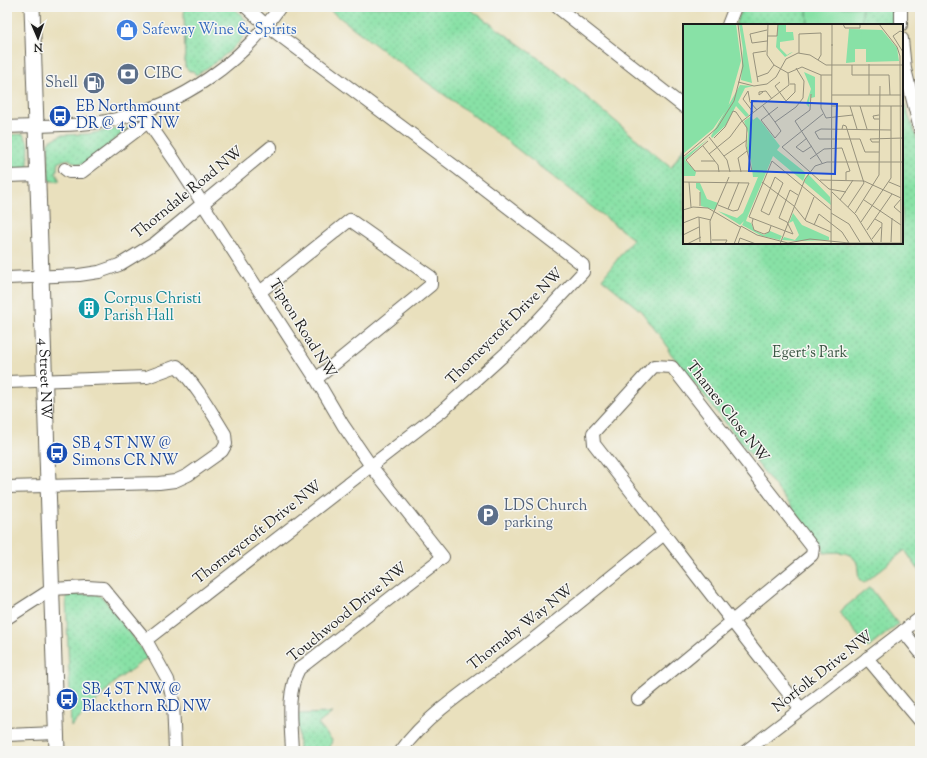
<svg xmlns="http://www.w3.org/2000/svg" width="927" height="758" viewBox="0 0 927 758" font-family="'Sorts Mill Goudy',serif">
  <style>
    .green { fill: url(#green-dots); stroke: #527e61 }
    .pitch { fill: #88e1a6; stroke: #527e61 }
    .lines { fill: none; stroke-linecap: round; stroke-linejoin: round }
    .minor-casing { stroke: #646154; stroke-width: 14 }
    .major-casing { stroke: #646154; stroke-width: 17 }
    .minor { stroke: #fff; stroke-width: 12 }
    .major { stroke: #fff; stroke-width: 15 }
    .labels { text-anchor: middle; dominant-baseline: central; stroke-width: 3; stroke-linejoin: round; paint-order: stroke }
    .shop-label { font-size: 15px; fill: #366cbe; stroke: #f6f6f2; text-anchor: start }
    .service-label { font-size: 15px; fill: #4e5e75; stroke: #f6f6f2; text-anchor: start }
    .transit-label { font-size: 15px; fill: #164399; stroke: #f6f6f2; text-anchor: start }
    .street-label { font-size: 15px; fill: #1c1c1c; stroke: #f6f6f2 }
    .culture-label { font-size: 15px; fill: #0d838f; stroke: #f6f6f2; text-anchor: start }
    .park-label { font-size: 15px; fill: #3c5745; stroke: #f6f6f2 }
    .inset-road { fill: none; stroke: #97927d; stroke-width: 1 }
    .view { fill: #1d4ed8; fill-opacity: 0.15; stroke: #1d4ed8; stroke-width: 2 }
    .inset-edge { fill: none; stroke: #1c1c1c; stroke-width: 2 }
  </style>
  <defs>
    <pattern id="green-dots" width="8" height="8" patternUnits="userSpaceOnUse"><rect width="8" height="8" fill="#88e1a6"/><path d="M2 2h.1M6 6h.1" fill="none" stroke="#75c08e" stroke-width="1.8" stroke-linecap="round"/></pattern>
  </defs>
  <rect width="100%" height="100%" fill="#f6f6f2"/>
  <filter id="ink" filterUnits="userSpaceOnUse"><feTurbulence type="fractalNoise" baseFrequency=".025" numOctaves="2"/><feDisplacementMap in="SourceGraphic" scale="8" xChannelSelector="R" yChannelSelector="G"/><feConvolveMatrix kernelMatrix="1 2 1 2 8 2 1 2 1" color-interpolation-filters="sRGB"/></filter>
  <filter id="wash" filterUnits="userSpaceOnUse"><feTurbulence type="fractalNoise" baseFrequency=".012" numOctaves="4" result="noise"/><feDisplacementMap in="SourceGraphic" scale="16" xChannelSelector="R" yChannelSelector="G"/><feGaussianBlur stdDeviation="0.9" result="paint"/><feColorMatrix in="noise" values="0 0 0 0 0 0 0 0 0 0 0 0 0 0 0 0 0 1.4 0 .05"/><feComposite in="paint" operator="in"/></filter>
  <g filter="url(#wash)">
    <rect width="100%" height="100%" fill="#e9e0bd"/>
    <!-- green -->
    <g class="green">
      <path d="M184,7H233C237,11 243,15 246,21C255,38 209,67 196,75L193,71H189L185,67Z"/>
      <path d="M326,7H467L551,67L671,168L684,147V243H902V86L906,109L920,147V572L905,550L864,583L859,579C858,574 858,567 857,563C851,550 835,552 824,553L823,547L668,350L669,348L641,311L602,279L633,239L485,124L386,53Z"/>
      <polygon points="743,7 895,7 896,25 735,25"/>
      <polygon points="126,127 127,130 84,164 77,164 68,159 59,162 56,173 60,181 49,181 48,142 61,135 88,134"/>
      <polygon points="23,134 29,144 28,166 24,170 7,170 7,135"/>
      <polygon points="870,587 898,624 868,648 839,612"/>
      <polygon points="96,594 103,598 148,657 116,681 71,727 66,596 71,595"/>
      <polygon points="332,713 318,724 332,740 329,751 299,751 298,714"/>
    </g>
    <!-- pitch -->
    <polygon class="pitch" points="807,7 862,7 862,25 808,25"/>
  </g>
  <g filter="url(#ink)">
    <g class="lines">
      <!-- minor casing -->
      <g class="minor-casing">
        <g id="minor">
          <polyline points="557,7 684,107"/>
          <polyline points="901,7 901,25"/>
          <polyline points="728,25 735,7"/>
          <polyline points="902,39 905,69 920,129"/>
          <path d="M144,111L148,122L175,161L232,249L316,379L343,425L371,466L443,557L299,669C286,693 291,724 292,751"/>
          <path d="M7,127C43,125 81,127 116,119C183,104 241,63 280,7"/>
          <polyline points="65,169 69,172 82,172 148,122"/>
          <polyline points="7,176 38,175"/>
          <polyline points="7,278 79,275 99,272 119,265 155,243 271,147"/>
          <polyline points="260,292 350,220 431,277 431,285 316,379"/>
          <path d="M7,382L147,377L177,366C197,386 210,410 225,434L226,444L222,451L188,475L175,481L159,483L7,487"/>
          <polyline points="7,618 52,589 87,587 103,588 146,640 168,680 173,701 175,751"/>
          <polyline points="903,631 920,652"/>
          <polyline points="146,640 442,411 515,345 583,272 583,265 457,168 267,26 246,7"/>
          <polyline points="867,658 920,721"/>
          <path d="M638,699L812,555L813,548L672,367L654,366L593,433L594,444C663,532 731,621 801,709"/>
          <polyline points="7,735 56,733"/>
          <path d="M401,751C431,709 485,678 525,646C572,609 618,571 664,534"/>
          <polyline points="746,751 920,618"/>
        </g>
      </g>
      <!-- major casing -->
      <g class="major-casing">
        <g id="major">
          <path id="s1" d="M32,7L57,751"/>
        </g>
      </g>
      <!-- minor -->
      <use href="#minor" class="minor"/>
      <!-- major -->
      <use href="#major" class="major"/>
    </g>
  </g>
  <!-- icons -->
  <defs>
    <g id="shop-disc" transform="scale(1.15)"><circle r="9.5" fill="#3f7fe0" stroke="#f6f6f2"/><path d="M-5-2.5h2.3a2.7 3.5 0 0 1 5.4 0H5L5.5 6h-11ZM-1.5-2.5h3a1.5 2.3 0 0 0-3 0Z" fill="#fff"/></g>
    <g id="bank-disc" transform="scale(1.15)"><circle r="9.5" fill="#5c6f8a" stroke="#f6f6f2"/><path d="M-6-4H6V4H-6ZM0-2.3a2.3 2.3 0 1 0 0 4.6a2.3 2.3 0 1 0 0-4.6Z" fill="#fff"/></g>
    <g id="fuel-disc" transform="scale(1.15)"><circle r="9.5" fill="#5c6f8a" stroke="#f6f6f2"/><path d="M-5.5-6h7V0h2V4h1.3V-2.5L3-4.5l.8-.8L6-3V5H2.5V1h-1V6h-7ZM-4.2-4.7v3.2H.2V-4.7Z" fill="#fff"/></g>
    <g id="bus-disc" transform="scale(1.15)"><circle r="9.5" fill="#1a4fb4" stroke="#f6f6f2"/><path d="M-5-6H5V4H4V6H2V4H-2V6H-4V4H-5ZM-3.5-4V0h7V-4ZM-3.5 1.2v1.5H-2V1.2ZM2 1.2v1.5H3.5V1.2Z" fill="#fff"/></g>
    <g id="building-disc" transform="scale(1.15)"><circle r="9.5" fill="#0f9aa8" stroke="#f6f6f2"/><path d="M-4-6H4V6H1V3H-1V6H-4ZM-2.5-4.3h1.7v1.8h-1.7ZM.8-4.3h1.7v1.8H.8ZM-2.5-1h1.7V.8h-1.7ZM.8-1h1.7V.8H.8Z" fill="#fff"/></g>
    <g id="parking-disc" transform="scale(1.15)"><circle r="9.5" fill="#5c6f8a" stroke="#f6f6f2"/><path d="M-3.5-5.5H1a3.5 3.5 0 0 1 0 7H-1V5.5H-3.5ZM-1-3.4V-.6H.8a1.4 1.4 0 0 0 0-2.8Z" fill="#fff"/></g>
  </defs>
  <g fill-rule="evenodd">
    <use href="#shop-disc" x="127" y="30"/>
    <use href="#bank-disc" x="128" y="74"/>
    <use href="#fuel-disc" x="94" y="83"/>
    <use href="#bus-disc" x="60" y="116"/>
    <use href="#building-disc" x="89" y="308"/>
    <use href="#bus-disc" x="57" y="453"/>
    <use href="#parking-disc" x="488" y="515"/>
    <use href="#bus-disc" x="67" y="699"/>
  </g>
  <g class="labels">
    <!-- shop labels -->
    <g class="shop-label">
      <text x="142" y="30">Safeway Wine &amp; Spirits</text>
    </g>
    <!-- service labels -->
    <g class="service-label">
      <text x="144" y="74">CIBC</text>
      <text x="78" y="83" text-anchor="end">Shell</text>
      <text x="504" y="506">LDS Church<tspan x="504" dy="17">parking</tspan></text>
    </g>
    <!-- transit labels -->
    <g class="transit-label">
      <text x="76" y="107">EB Northmount<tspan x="76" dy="17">DR @ 4 ST NW</tspan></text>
      <text x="72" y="444">SB 4 ST NW @<tspan x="72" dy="17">Simons CR NW</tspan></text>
      <text x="82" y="690">SB 4 ST NW @<tspan x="82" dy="17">Blackthorn RD NW</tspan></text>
    </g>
    <!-- street labels -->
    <g class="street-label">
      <text transform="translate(188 193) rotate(-39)">Thorndale Road NW</text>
      <text transform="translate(505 327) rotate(-45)">Thorneycroft Drive NW</text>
      <text transform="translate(302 329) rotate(58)">Tipton Road NW</text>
      <text stroke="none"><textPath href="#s1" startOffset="372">4 Street NW</textPath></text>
      <text transform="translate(727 412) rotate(52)">Thames Close NW</text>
      <text transform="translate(258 533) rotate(-38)">Thorneycroft Drive NW</text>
      <text transform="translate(348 613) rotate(-39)">Touchwood Drive NW</text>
      <text transform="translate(521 628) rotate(-38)">Thornaby Way NW</text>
      <text transform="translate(823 672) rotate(-38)">Norfolk Drive NW</text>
    </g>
    <!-- culture labels -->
    <g class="culture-label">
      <text x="104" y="299">Corpus Christi<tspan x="104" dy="17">Parish Hall</tspan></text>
    </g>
    <!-- park labels -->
    <g class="park-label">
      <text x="810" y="353">Egert's Park</text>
    </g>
  </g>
  <!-- overview -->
  <g transform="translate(683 24)">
    <rect width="220" height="220" fill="#e9e0bd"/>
    <path d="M0,0H53L58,37L45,83L30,105L0,130ZM56,0H59L69,59L58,56L60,25ZM95,0H103V8H110L111,16L97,18V24L104,31L107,29L110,28L102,33L93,23ZM166,5L199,6L214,24L216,37L183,38V25H172V38L163,39ZM121,48L132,53V73L128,74L127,69L126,83L123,80L128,65ZM57,61L70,62L62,64L55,78L66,91L63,93L53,82L43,101L29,114L28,112ZM68,92L70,96L74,93L77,96L97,122L94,126L123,149L120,157L90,132L64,194L63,197L68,199L71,206L81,211L87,207L99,212L97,216L79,212L59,201L61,197L57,201L35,187L54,194L60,189L75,153H70L68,137L64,124L65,109L61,97ZM25,115L2,136L13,148L12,152H1L0,134ZM125,150L147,173L148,181L121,158ZM13,159H17L24,175L35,179L32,186L18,182L17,167L13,164ZM110,189L119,201L146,213V216L114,217L99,216L101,213L112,216L116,211L110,197L106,199Z" fill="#88e1a6"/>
    <path d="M172,8H178L179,22H172Z" fill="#88e1a6"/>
    <path class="inset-road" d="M107,0H125M149,0V22M160,0L162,4H177V0M196,0L214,23L217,32L218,220M220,8L217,7L210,12L220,28M84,12H94L95,0M84,17L69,19L67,10L84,6M116,29V10L138,9V31L135,36M169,41V51H206L207,71M105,49L119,43L138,51H149M138,51V84L143,94L170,91M74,53L85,49L91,41M55,58L71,62L84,60L93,53L103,35L115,29L127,31L143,41H220M75,58L70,29L83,27M97,58L92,62L103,77L112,68V60H107M65,67L60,75L70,88M65,67L67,78L74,86M80,68L76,71V68L83,67L89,75M128,70L127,86L112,97L139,139M149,71H218M186,71V40M80,82L92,98L98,107L92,114L78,96L86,90L95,83M149,82H220M167,82L174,105M177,82L184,105M140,90L99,123L146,165L163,168M196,91L190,92L191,95H196M92,98L113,83L120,74L121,57L113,44M159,105L160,101L163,102L181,159L165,183M26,113L44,136L47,148M124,114L113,123L120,128L129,122M25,117L3,136L12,147H69L63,122L64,104L53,88L50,87L42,103L31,114M196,118H189L187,115L220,114M20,122L35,141L36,148M196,128H182L177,115H136L132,108L138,105L208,106M26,130L47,113L58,98L106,61L105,49L91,41L84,31L85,0M41,132L64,116M0,133L34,104L51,77L60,42L55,0M127,135L141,125L159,124L167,147L163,148V156M18,137H32M58,148L55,134L64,127M92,153L100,159L86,191L78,187ZM137,156L181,157L218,174M0,158L66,159L55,186L50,187L35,181M6,158L8,183M79,158L111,182L123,197L148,208M206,158L218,163M17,168V182M149,168L173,191L191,220M115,171L107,166L96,194L104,198L110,210L66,193L89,137L148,186M218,175L211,183L218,189M157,176L170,156M181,176L218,201M45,185L56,158M0,186L10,183L25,184L57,203M148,189L166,200L177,218M172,189L196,151L197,62M16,193L17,218M70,195L69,199L71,206L81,210L86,208L88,202M192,195L199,199L198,218M122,196L131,173M178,198L208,154V82M0,199L15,193L28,196M131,201L136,190L159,208L166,219M184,206L209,170M0,211L16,203M189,215L198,203M29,216H44L42,220M208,218L209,194M164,219H220M4,220L18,213M28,220L27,197L46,153M51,220L58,202L74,211L105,219L127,215L166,219M55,220L57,214L73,220M97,220L122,155L132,142L144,138H220M148,220L149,20"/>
    <path class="view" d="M69,77L154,80L152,150L66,147Z"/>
    <rect width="220" height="220" class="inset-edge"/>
  </g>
  <!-- margin -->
  <rect width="927" height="758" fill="none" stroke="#f6f6f2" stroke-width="24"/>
  <!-- north arrow -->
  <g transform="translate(38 38) rotate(178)" stroke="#f6f6f2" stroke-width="3" paint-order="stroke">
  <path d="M0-3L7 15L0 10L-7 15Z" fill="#1c1c1c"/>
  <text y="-6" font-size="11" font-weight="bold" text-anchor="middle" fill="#1c1c1c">N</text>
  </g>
</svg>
